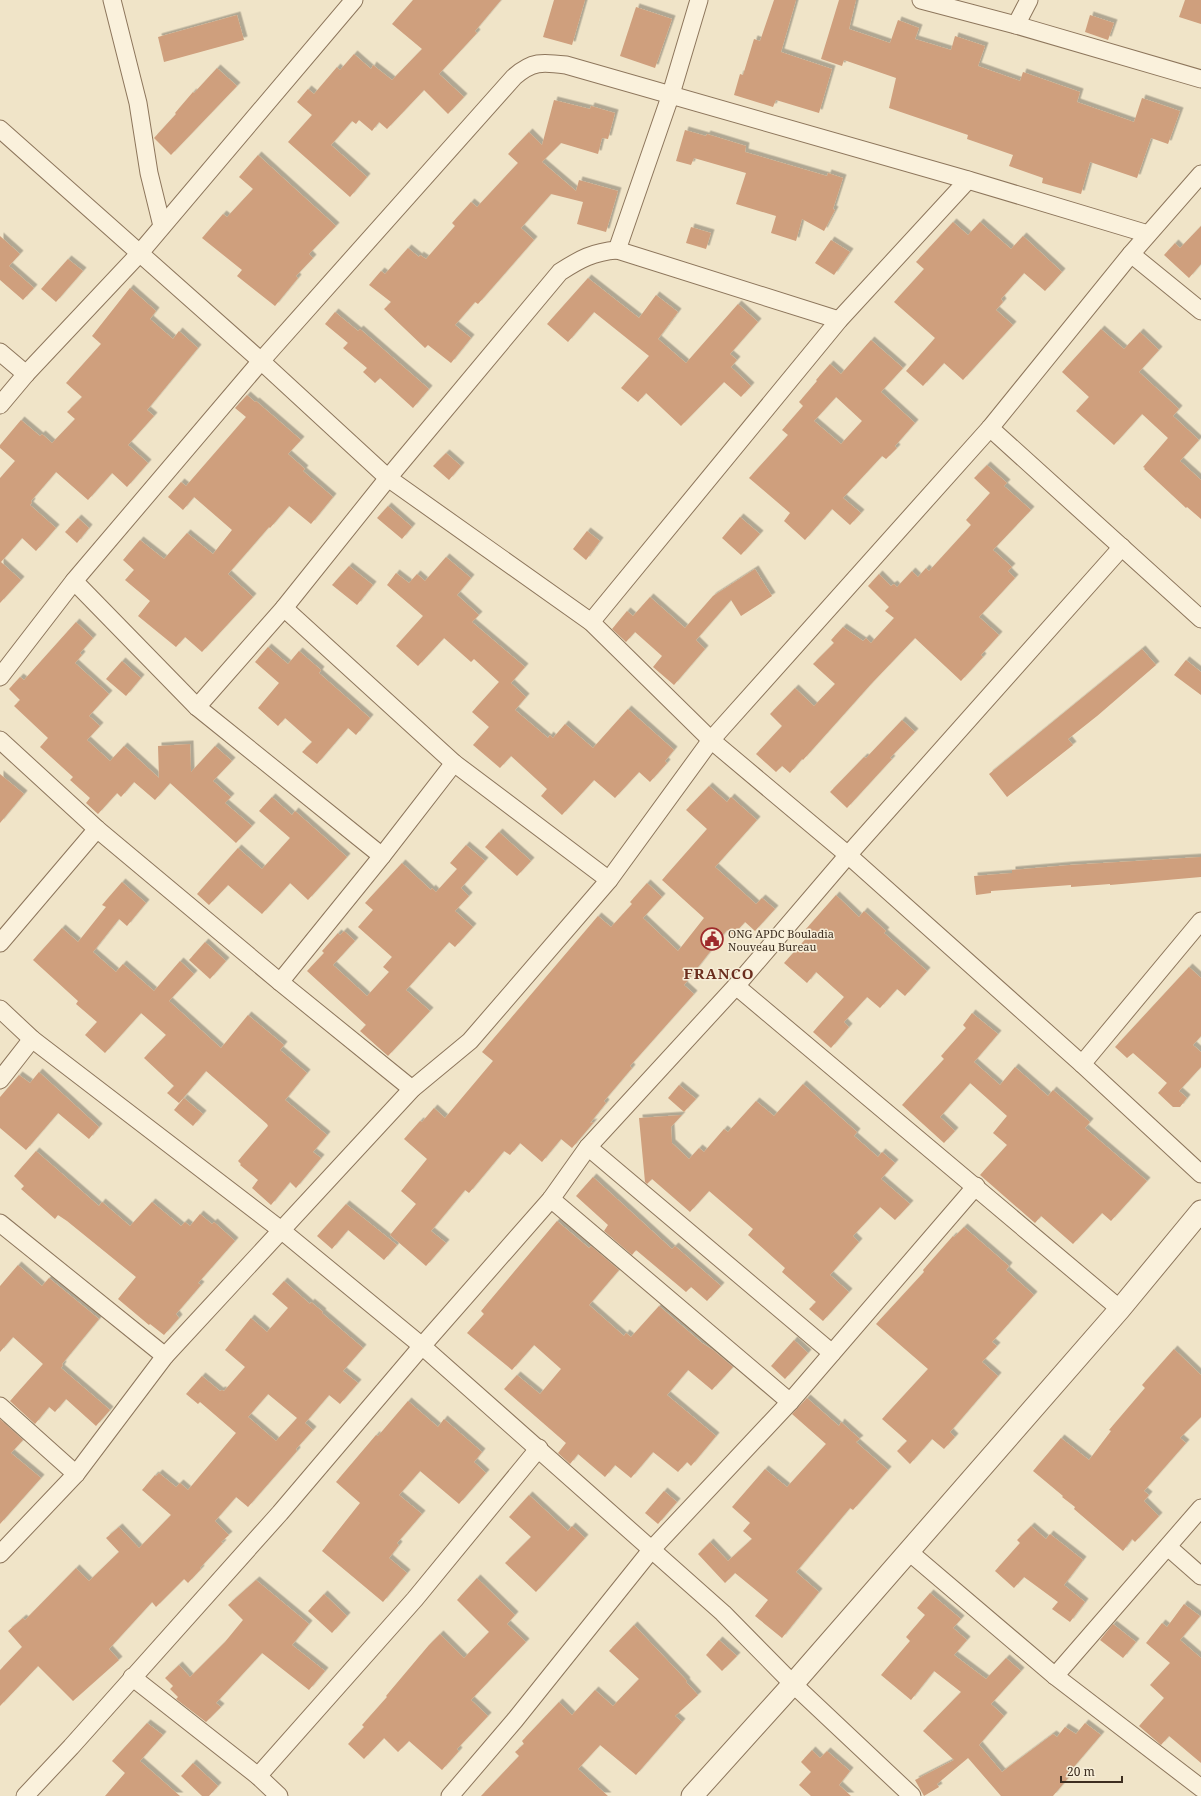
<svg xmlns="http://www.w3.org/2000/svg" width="1201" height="1796" viewBox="0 0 1201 1796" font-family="'Noto Serif',serif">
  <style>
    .building { fill: #cf9f7d; fill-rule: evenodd; filter: url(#shadow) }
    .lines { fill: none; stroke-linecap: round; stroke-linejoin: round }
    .minor-casing { stroke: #8d765c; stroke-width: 19 }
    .tertiary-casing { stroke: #8d765c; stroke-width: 23 }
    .minor { stroke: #faf1dc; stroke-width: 17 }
    .tertiary { stroke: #faf1dc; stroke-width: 21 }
    .labels { text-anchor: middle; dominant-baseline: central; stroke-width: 3; stroke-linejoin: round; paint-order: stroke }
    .poi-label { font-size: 11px; fill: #3d2e20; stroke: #f7eed8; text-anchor: start }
    .district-label { font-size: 15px; font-weight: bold; letter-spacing: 1px; fill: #6b2e1e; stroke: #f7eed8 }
  </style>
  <defs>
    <filter id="shadow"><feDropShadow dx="3.5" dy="-3.5" stdDeviation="0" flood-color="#0004"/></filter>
  </defs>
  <rect width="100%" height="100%" fill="#f0e4c8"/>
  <!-- building -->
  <g class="building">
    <polygon points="413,0 501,0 475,31 477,33 439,74 464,97 448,114 424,90 387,129 379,122 372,131 359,120 356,124 352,121 331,145 367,177 350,197 288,142 312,115 297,102 308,89 314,94 337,67 340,70 354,54 371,69 373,65 392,80 422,49 392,24"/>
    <polygon points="554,0 585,0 572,45 543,37"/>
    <polygon points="774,0 796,0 781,52 832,69 819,113 776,100 773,107 734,95 740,74 743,75 754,39 760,41"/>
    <polygon points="839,0 856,0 849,29 890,43 898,20 919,28 915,39 951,50 955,36 985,46 978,66 1020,81 1023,72 1080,92 1077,102 1134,122 1142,98 1180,111 1168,144 1151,138 1137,178 1090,162 1081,194 1042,183 1043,178 1009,166 1013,155 967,139 968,135 889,108 896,78 844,60 842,66 821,59"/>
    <polygon points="1185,0 1201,0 1201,24 1179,17"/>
    <polygon points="636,7 672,19 655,68 620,56"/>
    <polygon points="237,15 244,40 164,62 158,37"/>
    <polygon points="1090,15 1114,23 1108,40 1085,32"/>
    <polygon points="217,68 237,86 171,155 154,138 176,114 175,113 193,92 194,93"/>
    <polygon points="554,100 590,109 591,106 615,113 608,139 602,138 598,154 561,143 542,162 576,191 579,180 618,191 606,232 577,224 583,202 551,194 521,228 534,240 478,304 475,302 455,325 471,338 451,363 428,345 425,348 384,309 391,302 369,285 381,271 385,274 408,248 419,257 420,255 426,259 455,226 452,223 471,202 477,207 518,163 508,154 529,132 542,145"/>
    <polygon points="685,130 706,136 707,134 746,146 745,152 827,176 828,173 843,178 833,209 835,210 824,231 802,219 796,241 771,233 776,216 736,204 746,173 694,158 691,165 676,161"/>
    <polygon points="258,155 336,226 309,254 313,258 296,276 298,278 275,306 237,276 242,270 202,238 223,214 227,217 253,189 239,177"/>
    <polygon points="953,222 968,235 980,222 1011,249 1023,236 1062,272 1045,291 1024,273 1001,299 1003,302 996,310 1013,325 963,380 944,363 923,386 906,371 935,338 894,302 924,269 916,262"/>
    <polygon points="1201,226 1201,264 1189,278 1164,255 1175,243 1180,248"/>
    <polygon points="691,227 711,233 706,249 686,243"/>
    <polygon points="0,236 20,254 9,266 34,288 23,300 0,280"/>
    <polygon points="831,240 850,252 834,275 815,263"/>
    <polygon points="68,259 83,271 56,302 41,289"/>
    <polygon points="588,278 639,318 656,295 678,312 658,339 686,363 738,304 758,322 730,354 737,360 731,367 751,386 741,397 724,382 681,426 646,393 638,402 621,388 649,356 594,312 568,342 547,324"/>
    <polygon points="130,288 156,311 150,319 173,339 179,331 198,348 147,410 154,416 128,445 148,463 127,487 112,473 88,500 56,472 31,501 32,502 30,505 56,528 36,551 22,538 1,562 21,580 0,603 0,478 15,461 0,448 0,445 21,420 40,436 42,434 52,443 75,419 67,412 82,397 66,383 101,344 92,336"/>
    <polygon points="335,312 358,331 360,329 429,389 413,408 380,378 375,383 363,372 367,368 343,348 348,343 325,324"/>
    <polygon points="1101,329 1124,349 1140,332 1159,350 1139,372 1179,409 1173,416 1199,440 1180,461 1201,480 1201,519 1187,507 1186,508 1144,469 1145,468 1143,467 1168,438 1142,414 1114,445 1076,411 1089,397 1062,372"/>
    <path d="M871,340L903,368L881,392L915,423L895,446L897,448L886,459L882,456L843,498L861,513L850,525L832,509L805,540L784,521L790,513L749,478L788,435L782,430L803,406L799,402L817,381L816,380L830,364L841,374ZM836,397L862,421L841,444L814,421Z"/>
    <polygon points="247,395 255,402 256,401 301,440 288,454 305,469 303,471 333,497 311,524 289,506 270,528 269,527 228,574 253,597 202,652 185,637 176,647 138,616 150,601 125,580 134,570 123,560 140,540 164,559 187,533 213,554 232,530 194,497 183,510 168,497 181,482 186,486 246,417 235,408"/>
    <polygon points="446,453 461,466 449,480 433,466"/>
    <polygon points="987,465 1007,483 1004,486 1031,510 993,550 1012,567 1008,571 1015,578 979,617 999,635 981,655 983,657 961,681 915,638 871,684 803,760 802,759 790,773 782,766 776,772 756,754 782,726 770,714 795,688 814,706 835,684 813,664 834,643 831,640 843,627 863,641 866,638 871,643 894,618 885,611 889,607 868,586 879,574 891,586 894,584 897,587 912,571 918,577 926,568 929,571 971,525 966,520 990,493 974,478"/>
    <polygon points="388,506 412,527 402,539 377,518"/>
    <polygon points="740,517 760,534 741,555 722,538"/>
    <polygon points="78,518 89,528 77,543 65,532"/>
    <polygon points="587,531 600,541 586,560 573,549"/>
    <polygon points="446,557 471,578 457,595 479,615 472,622 525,667 511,683 526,697 515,710 548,738 550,735 553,738 565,724 593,748 628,709 674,750 665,761 667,763 650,782 639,772 615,798 594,780 562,815 541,796 547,789 511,756 500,768 473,745 489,727 472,712 499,682 474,659 471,662 444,638 418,666 396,646 423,616 387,585 396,573 409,583 417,574 425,581"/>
    <polygon points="349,566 373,585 357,605 332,585"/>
    <polygon points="755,569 772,596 741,616 731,600 696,640 705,649 674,685 653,667 662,656 635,632 626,642 612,629 627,611 633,616 650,597 685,628 713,596"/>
    <polygon points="76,622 93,638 80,653 82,655 75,663 109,694 89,716 100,726 87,740 110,761 124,746 159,778 158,746 190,744 191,772 215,746 232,761 213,781 231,797 225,803 252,826 236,843 170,783 155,800 134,782 121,797 117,793 98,814 86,803 90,798 70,780 73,777 40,747 48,738 14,706 20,700 9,689 20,677 24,680"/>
    <polygon points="268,647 288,664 299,651 321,670 319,673 370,718 356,735 348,728 317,764 302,752 312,742 285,718 278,726 258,708 279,683 255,662"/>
    <polygon points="1142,649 1156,665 1097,716 1068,739 1073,745 1007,797 989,774"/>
    <polygon points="1186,660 1201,672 1201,695 1174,675"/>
    <polygon points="122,661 141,678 126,696 106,679"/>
    <polygon points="902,720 915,732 890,758 892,759 847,808 830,792 864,757 866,758"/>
    <polygon points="0,774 24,794 0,823"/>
    <polygon points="709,786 727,802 731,797 757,820 715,867 756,904 762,898 775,909 755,931 745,922 733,935 727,930 684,985 694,994 630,1066 632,1068 604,1101 606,1103 590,1123 594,1122 572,1148 561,1139 542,1162 520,1143 510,1155 504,1151 469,1193 465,1190 431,1231 446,1243 426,1266 390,1235 416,1204 401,1191 427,1159 404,1139 420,1121 422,1122 434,1108 445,1118 493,1061 482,1052 598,916 611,927 632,904 630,902 647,883 662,897 643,918 678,951 704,918 662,880 707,829 686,810"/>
    <polygon points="272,797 292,815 295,811 347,857 308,900 290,883 262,914 228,885 209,905 197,894 238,848 262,869 290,838 259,811"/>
    <polygon points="499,832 531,861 517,876 485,847"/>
    <polygon points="466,845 485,861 461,888 469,896 455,911 473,927 455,947 449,942 406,990 430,1011 388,1056 360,1031 366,1025 307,971 324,953 322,951 338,933 340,935 344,931 355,941 333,965 367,996 389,972 383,967 392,957 358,927 373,910 365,903 402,863 431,890 432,888 436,892 457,869 450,863"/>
    <polygon points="1201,857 1201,877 1110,885 1110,884 1071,887 1071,885 991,891 991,893 976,895 974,876 1012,873 1012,870 1070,865"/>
    <polygon points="122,882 146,903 127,926 119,919 93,952 116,972 123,964 154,991 180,961 194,974 169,1001 221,1048 248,1015 284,1045 280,1050 307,1073 285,1100 327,1135 313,1152 321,1158 296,1188 290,1182 271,1205 252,1188 258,1180 240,1165 241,1164 238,1161 268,1126 267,1124 206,1071 179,1103 167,1093 174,1086 144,1058 166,1035 141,1013 105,1053 85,1035 97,1022 76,1004 78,1001 33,960 62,928 78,942 106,907 102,905"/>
    <polygon points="836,895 859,917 864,911 886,931 884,933 927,971 905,996 897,989 880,1008 867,997 844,1022 849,1027 831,1048 813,1032 844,997 816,972 807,983 784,963 811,933 806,929"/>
    <polygon points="205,942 226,961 210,979 189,960"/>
    <polygon points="1189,967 1201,978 1201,1036 1193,1045 1201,1052 1201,1067 1179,1091 1187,1098 1180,1107 1173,1107 1158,1093 1167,1083 1133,1053 1127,1058 1115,1047"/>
    <polygon points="972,1013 998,1034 974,1062 1000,1085 1015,1067 1048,1096 1053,1090 1090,1122 1085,1128 1147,1181 1111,1221 1102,1213 1073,1244 1041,1216 1035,1223 980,1175 1007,1145 993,1133 1007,1116 970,1083 940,1117 955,1131 944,1143 902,1105 944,1059 941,1056 966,1028 963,1025"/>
    <polygon points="39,1072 99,1127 89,1139 58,1113 26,1150 0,1128 0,1097 19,1075 30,1083"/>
    <polygon points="803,1084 857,1132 854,1136 878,1157 882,1152 895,1163 881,1179 910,1204 895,1220 880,1207 853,1236 859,1242 830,1275 849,1292 823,1321 809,1309 816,1302 782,1272 785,1268 748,1235 753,1229 709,1191 690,1212 652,1179 647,1184 645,1182 639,1118 682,1115 671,1127 672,1143 689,1159 699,1148 704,1152 724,1129 728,1132 756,1101 774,1116"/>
    <polygon points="679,1085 696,1099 684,1112 668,1098"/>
    <polygon points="184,1098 203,1114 193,1126 174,1110"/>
    <polygon points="36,1151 99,1206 102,1202 130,1226 152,1202 181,1226 185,1222 190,1226 200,1214 212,1224 214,1222 235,1241 198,1283 201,1285 176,1314 179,1318 164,1335 150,1324 149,1325 118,1299 136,1277 67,1221 58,1215 55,1219 21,1189 24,1186 14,1176"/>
    <polygon points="593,1177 672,1249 675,1246 721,1286 707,1301 691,1287 686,1292 636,1250 632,1255 604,1231 608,1225 576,1196"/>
    <polygon points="346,1204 397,1245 384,1260 348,1230 332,1249 317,1236"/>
    <polygon points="557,1221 589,1248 591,1246 619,1270 589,1305 624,1336 626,1333 631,1337 659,1306 702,1343 713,1350 733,1367 712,1390 688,1370 667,1395 716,1436 691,1466 687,1462 678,1472 653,1452 631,1478 615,1465 605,1477 578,1454 570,1464 558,1453 566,1443 504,1389 517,1375 540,1394 561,1369 534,1345 512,1370 467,1333 484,1314 481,1311"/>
    <polygon points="964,1227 1009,1266 1006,1270 1034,1295 992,1342 997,1346 982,1362 998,1376 950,1432 955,1437 944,1449 932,1439 910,1464 897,1451 907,1441 882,1419 928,1369 876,1324 924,1272 923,1270 953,1236 954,1237"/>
    <polygon points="18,1265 42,1286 49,1278 99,1319 62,1364 63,1365 61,1368 110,1410 96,1426 66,1399 55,1412 49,1407 35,1424 10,1401 43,1364 13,1337 0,1352 0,1286"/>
    <path d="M284,1281L310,1304L311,1302L323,1312L322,1313L363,1348L343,1371L358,1383L340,1404L329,1395L305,1423L313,1430L296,1449L297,1451L248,1507L236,1497L215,1521L229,1535L221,1542L223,1543L200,1568L201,1569L188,1583L184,1579L156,1607L152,1602L109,1649L119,1660L73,1701L38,1666L0,1706V1670L22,1647L8,1631L23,1618L25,1620L76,1568L89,1581L119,1552L106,1538L119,1527L139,1548L171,1515L142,1490L155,1475L156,1476L159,1473L176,1487L180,1483L188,1490L236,1433L200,1402L198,1404L186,1394L202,1376L220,1391L222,1390L224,1391L245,1367L225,1350L251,1318L267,1332L288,1308L272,1294ZM268,1394L297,1418L276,1441L248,1417Z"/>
    <polygon points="794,1340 808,1353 785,1379 771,1366"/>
    <polygon points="1174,1349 1201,1375 1201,1417 1180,1438 1186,1443 1144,1491 1149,1495 1144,1501 1159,1516 1135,1542 1132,1539 1123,1551 1074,1509 1075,1507 1062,1497 1063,1496 1033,1471 1061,1438 1089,1460 1111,1431 1109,1430 1145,1388 1142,1385"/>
    <polygon points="807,1398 839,1426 841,1422 860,1439 856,1442 888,1470 853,1510 850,1508 796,1572 819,1592 782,1638 755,1616 768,1600 735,1573 725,1583 698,1554 710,1542 728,1561 752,1539 743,1531 750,1523 732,1507 765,1469 787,1487 826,1444 792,1414"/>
    <polygon points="408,1401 438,1427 444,1419 482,1452 474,1462 486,1473 459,1504 420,1471 399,1495 422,1514 397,1543 399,1545 389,1558 407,1573 383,1602 322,1551 360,1503 336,1482 376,1435 378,1436"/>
    <polygon points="0,1419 23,1440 11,1453 41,1478 0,1524"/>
    <polygon points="664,1491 677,1502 658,1524 645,1513"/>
    <polygon points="529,1495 568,1531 572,1526 585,1538 536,1592 505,1563 531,1537 509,1517"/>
    <polygon points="1031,1526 1046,1539 1050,1534 1083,1560 1064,1585 1085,1602 1070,1622 1052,1609 1058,1602 1024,1577 1014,1588 995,1571 1020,1543 1017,1540"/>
    <polygon points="477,1578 515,1615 507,1624 526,1642 471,1700 488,1716 457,1749 459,1751 442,1770 409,1741 398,1752 384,1738 364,1759 348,1744 364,1727 362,1725 387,1697 386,1696 429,1645 440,1634 464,1658 489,1632 457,1600"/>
    <polygon points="256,1580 309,1624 292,1645 325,1671 309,1690 262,1653 216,1703 221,1707 206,1722 176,1699 178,1697 170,1689 173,1686 165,1678 179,1665 190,1677 225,1642 243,1620 228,1605"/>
    <polygon points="930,1593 961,1619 953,1628 967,1640 954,1655 986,1679 1006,1658 1021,1671 991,1704 1004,1716 979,1745 1002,1772 1053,1734 1057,1737 1065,1727 1076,1734 1085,1723 1101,1735 1072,1769 1074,1771 1053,1796 1001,1796 968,1758 937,1784 939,1787 924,1796 915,1780 954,1760 923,1731 961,1692 934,1671 911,1700 881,1675 910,1641 906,1637 925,1615 917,1608"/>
    <polygon points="324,1594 347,1616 332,1633 308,1611"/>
    <polygon points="1184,1604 1200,1616 1180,1640 1201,1658 1201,1763 1169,1736 1161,1745 1139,1726 1164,1698 1150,1685 1170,1663 1146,1643 1162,1623 1167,1627"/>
    <polygon points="1113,1624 1136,1642 1123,1658 1100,1640"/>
    <polygon points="634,1625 687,1681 686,1682 698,1695 675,1716 682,1722 636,1775 600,1745 578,1769 608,1796 481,1796 519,1756 515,1752 524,1744 522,1741 559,1702 572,1715 595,1690 613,1706 639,1679 609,1651"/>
    <polygon points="719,1640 737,1656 722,1671 706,1655"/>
    <polygon points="147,1723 163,1735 140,1761 180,1796 105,1796 125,1773 112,1761"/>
    <polygon points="812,1750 820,1758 827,1751 850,1771 839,1785 851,1796 811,1796 799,1785 811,1772 801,1762"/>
    <polygon points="193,1763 218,1786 209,1796 202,1796 181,1776"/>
  </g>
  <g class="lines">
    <!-- minor casing -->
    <g class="minor-casing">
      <g id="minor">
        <polyline points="112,0 138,103 149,173 162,226"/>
        <polyline points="921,0 1016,25 1201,79"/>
        <polyline points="1016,25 1029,0"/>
        <polyline points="0,129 261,361 388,478 591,622 711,740 848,855 1082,1064 1201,1174"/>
        <polyline points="617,250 671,94 699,0"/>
        <polyline points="1131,254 1201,311"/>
        <polyline points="0,352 26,374"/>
        <polyline points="0,405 26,374 139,254 354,0"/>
        <polyline points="990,428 1201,619"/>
        <polyline points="74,581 197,707 382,856"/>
        <polyline points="284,608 454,763 609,880"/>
        <polyline points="591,622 839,320 968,180"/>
        <path d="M0,677L74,581L261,361L514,77C532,61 542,62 566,65L968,180L1148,234"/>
        <path d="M197,707L284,608L388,478L560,272C580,259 593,252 617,250L839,320"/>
        <polyline points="0,740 97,829 280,982 412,1089"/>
        <polyline points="0,943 97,829"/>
        <polyline points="280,982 382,856 454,763"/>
        <polyline points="736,986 1120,1309"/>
        <polyline points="0,1009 32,1039 281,1230 422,1346 723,1613 793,1684 912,1796"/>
        <polyline points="1082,1064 1201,921"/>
        <polyline points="0,1080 32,1039"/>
        <polyline points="588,1147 832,1353"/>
        <polyline points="551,1199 790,1402"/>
        <polyline points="0,1223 165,1356"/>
        <polyline points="0,1406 76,1474"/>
        <polyline points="1168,1547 1201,1576"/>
        <polyline points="908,1551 1055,1676 1201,1788"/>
        <polyline points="0,1554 76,1474 165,1356 412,1089 470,1041 609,880 711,740 990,428 1131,254 1201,174"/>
        <polyline points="1055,1676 1201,1508"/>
        <polyline points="132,1677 258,1776 279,1796"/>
        <polyline points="258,1776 415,1599 539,1448"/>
        <polyline points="25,1796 71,1747 280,1513 422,1346 551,1199 588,1147 736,986 848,855 1122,547"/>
        <polyline points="450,1796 515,1720 652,1549 790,1402 976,1186"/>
      </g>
    </g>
    <!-- tertiary casing -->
    <g class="tertiary-casing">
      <polyline id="tertiary" points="692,1796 793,1684 1120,1309 1201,1211"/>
    </g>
    <!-- minor -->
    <use href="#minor" class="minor"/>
    <!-- tertiary -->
    <use href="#tertiary" class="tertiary"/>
  </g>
  <!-- icons -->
  <defs>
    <g id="civic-ring" transform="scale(1.15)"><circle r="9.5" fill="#f7eed8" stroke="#9e2a2b" stroke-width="1.5"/><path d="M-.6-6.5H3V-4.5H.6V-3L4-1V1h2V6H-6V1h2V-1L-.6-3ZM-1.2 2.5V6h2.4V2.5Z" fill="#9e2a2b"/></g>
  </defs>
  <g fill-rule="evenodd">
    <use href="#civic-ring" x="712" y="939"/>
  </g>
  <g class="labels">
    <!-- poi labels -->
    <g class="poi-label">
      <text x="728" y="933">ONG APDC Bouladia<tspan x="728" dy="13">Nouveau Bureau</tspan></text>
    </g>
    <!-- district labels -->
    <g class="district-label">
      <text x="719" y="973">FRANCO</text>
    </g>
  </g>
  <!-- scale -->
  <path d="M1061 1776v6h61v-6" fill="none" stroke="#3d2e20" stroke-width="2"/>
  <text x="1067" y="1776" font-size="12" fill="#3d2e20" stroke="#f7eed8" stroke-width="3" paint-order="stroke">20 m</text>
</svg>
